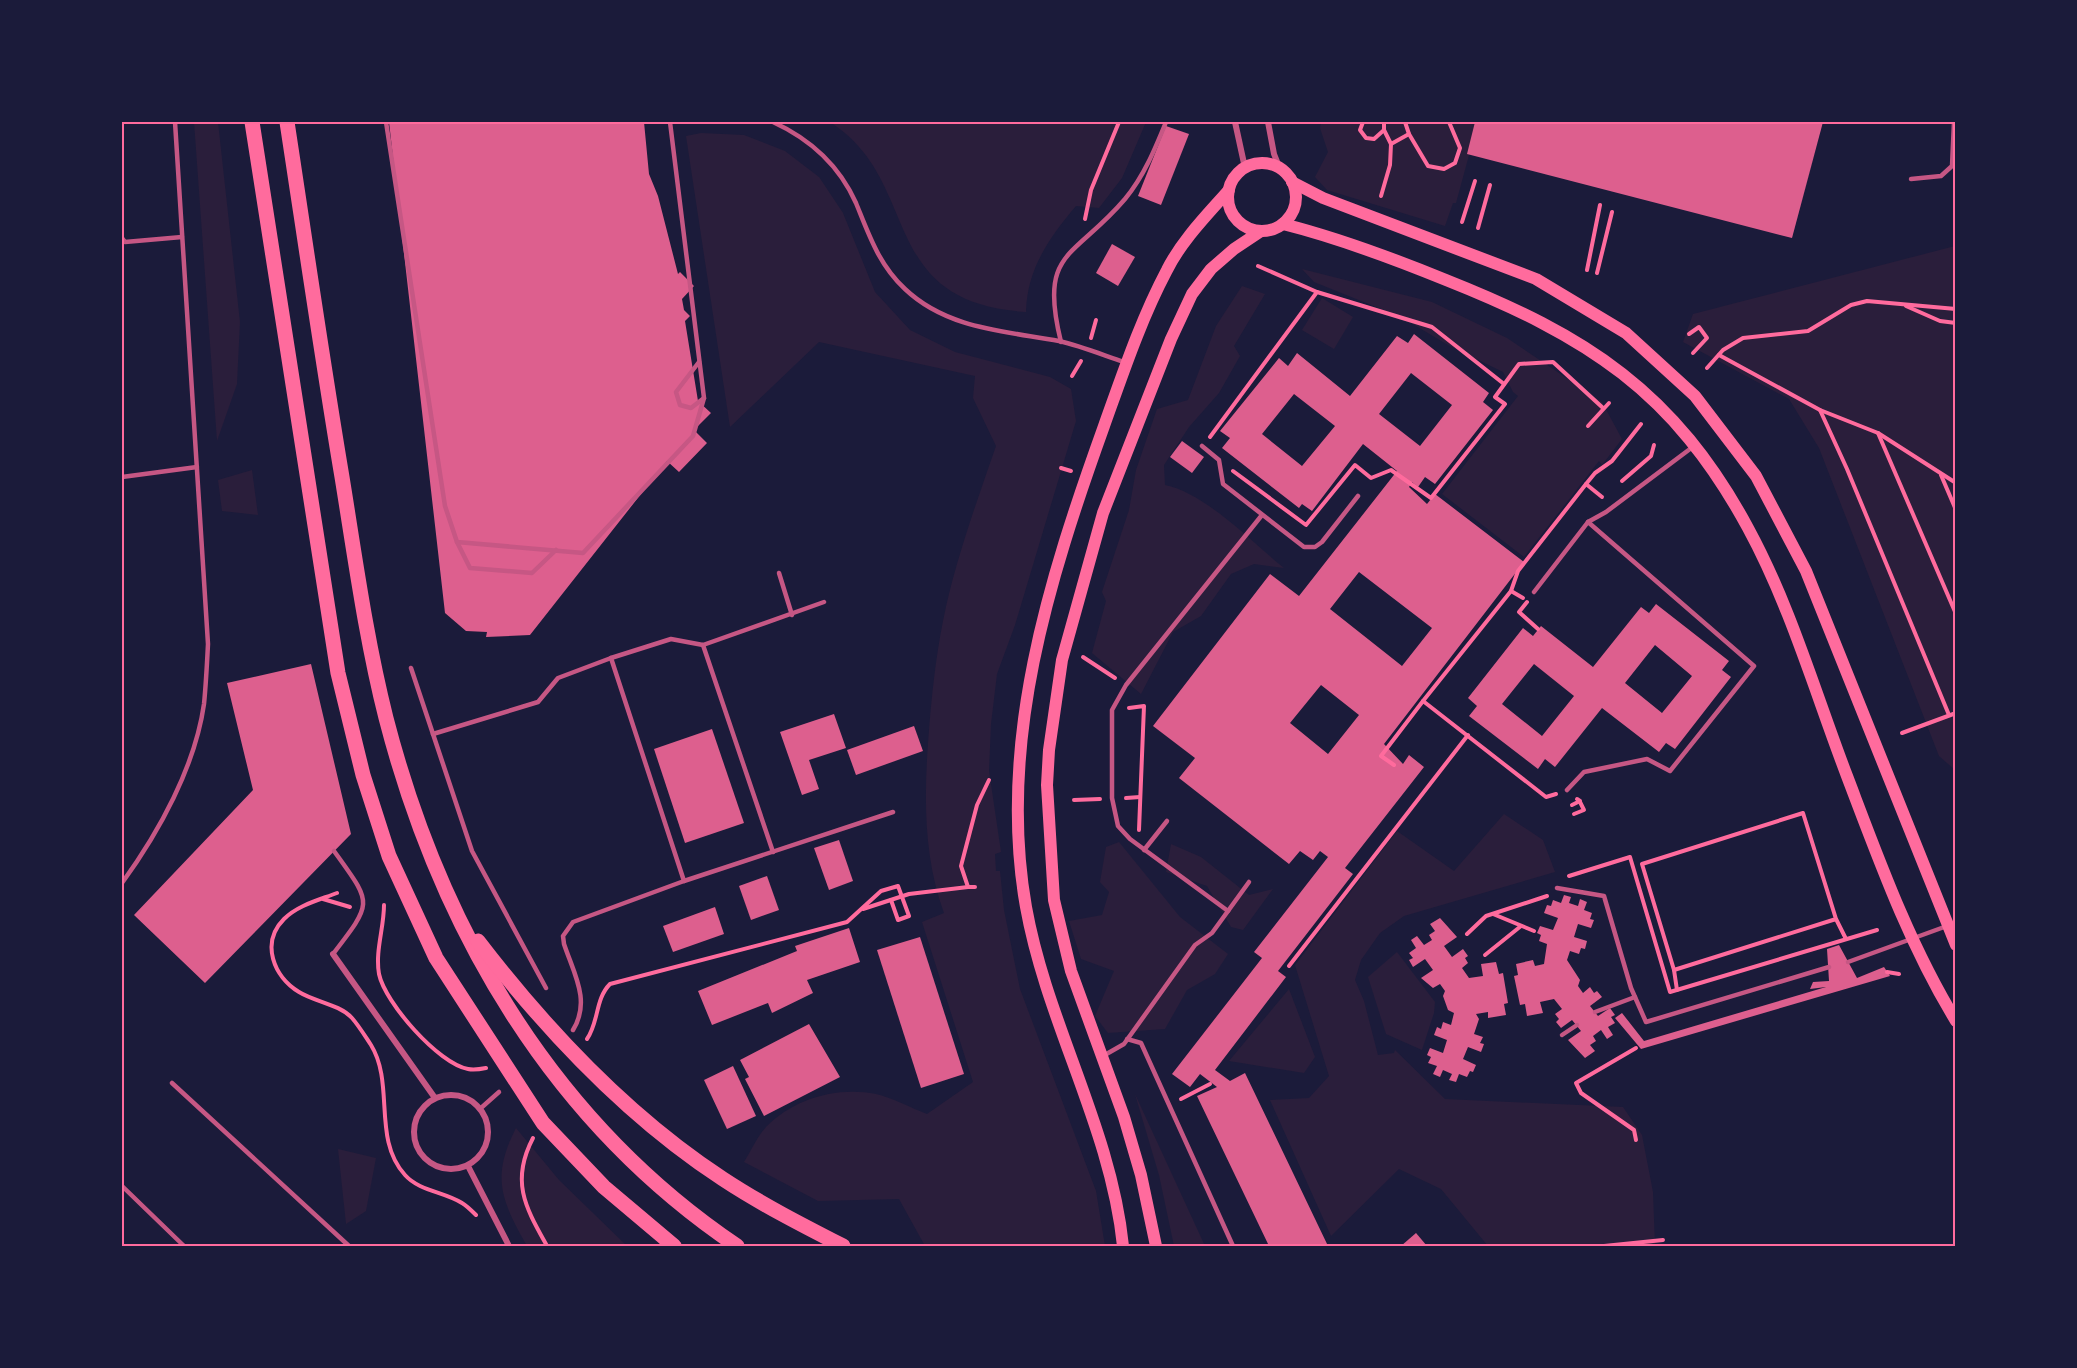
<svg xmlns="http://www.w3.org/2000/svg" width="2077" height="1368" viewBox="0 0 2077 1368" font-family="Lato,sans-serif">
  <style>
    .green { fill: #2a1e3b }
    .building { fill: #dd5f8e; fill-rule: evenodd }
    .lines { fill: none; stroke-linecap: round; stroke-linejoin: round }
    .path { stroke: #ff6b9d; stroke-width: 4 }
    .service { stroke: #c65784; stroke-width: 4.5 }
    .minor { stroke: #c65784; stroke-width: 6 }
    .secondary { stroke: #ff6b9d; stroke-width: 12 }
    .primary { stroke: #ff6b9d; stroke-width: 15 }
    .neatline { fill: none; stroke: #ff6b9d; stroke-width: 2 }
  </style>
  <rect width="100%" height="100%" fill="#1b1b3a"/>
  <!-- green -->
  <g class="green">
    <polygon points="194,122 218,122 240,322 237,384 217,441"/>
    <path d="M830,122H1146L1122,178L1099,208L1076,206C1049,238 1027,269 1026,312C874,302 924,182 830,122Z"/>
    <polygon points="1321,122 1478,122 1456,203 1453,203 1445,226 1327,190 1315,177 1328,152 1320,128"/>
    <path d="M701,133L744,135L785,151L819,177L843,213L875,292L910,330L955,352L1050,377L1071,389L1076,421L1015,625L997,674L991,724L989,771L1001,852L995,854L996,871H1000L1004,910L1020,989L1096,1191L1105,1246H925L899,1199L818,1201L744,1162C751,1151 757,1137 766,1127C793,1099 837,1086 876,1094C893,1098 911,1108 927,1114L973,1082L922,922L944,913C924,858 924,801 928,743C931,702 935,661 943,621C955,561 976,504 996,446L973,398L975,376L819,342L730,427L686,136Z"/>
    <polygon points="1955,246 1955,770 1939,756 1819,448 1789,399 1683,342 1693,314"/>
    <polygon points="1302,269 1432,302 1507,338 1602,402 1622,439 1602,465 1599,461 1524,557 1442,494 1518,396 1513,392 1503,372 1448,345 1401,317 1314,282"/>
    <path d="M1242,286L1265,294L1234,346L1240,356L1219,393L1189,427L1164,465L1165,485C1205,493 1252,542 1284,568L1254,564L1231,574L1201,616L1173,632L1141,694L1092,653L1106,601L1102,592L1129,510L1136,470L1157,409L1188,400L1216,326Z"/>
    <polygon points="1322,298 1353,317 1334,349 1302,330"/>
    <polygon points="252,470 258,515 222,511 218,480"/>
    <polygon points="1504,814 1543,840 1555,872 1404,916 1380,933 1361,960 1355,980 1364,1001 1378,1055 1394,1053 1395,1050 1445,1099 1623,1107 1642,1135 1653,1192 1655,1246 1488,1246 1441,1189 1399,1169 1331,1236 1270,1100 1309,1098 1329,1076 1295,965 1397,831 1454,871"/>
    <polygon points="1119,842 1180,917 1228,954 1215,974 1187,990 1165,1029 1108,1033 1095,1016 1114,971 1081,959 1069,921 1102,915 1109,892 1100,882 1106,847"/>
    <polygon points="1171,844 1201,857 1249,895 1273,889 1243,930 1231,927 1207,886 1166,872"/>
    <polygon points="1397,952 1435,1002 1434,1013 1422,1050 1386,1034 1368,977"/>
    <polygon points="1289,989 1315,1057 1304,1073 1229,1061"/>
    <polygon points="1135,1094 1205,1246 1174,1246 1159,1175"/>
    <path d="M516,1128L559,1180L627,1246H527C501,1200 491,1177 516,1128Z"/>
    <polygon points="338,1149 376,1158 366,1211 346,1224"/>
  </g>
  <!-- building -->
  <g class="building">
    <polygon points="389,122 644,122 649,174 658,196 678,274 680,272 694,286 682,299 684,310 690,316 685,321 698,401 711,413 694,430 707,443 679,472 667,461 530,635 486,637 487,632 466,631 445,613"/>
    <polygon points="1475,122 1823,122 1792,238 1467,154"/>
    <polygon points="1166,126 1189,134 1161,205 1138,196"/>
    <polygon points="1112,244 1135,257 1118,286 1096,273"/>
    <path d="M1414,334L1489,393L1483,402L1493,410L1435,484L1425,477L1418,487L1412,482L1409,487L1427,504L1435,494L1524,562L1384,744L1403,764L1409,755L1424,767L1345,868L1353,874L1278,971L1286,977L1215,1070L1230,1081L1245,1073L1328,1246H1269L1197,1096L1217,1087L1200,1074L1190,1087L1172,1074L1262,958L1254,952L1328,857L1320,851L1313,860L1300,851L1289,864L1179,778L1195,758L1153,726L1270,574L1299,596L1397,471L1363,444L1312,511L1302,504L1299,508L1222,448L1230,438L1220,431L1279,358L1288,366L1297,353L1350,396L1397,336L1408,343ZM1411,373L1452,405L1420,446L1379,414ZM1294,394L1335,426L1302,466L1262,434ZM1359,572L1432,628L1402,666L1330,609ZM1321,685L1359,715L1328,754L1290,723Z"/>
    <polygon points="1182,441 1204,457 1192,473 1170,457"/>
    <path d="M1656,604L1729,661L1722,670L1731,677L1675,749L1666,743L1659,752L1602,708L1555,767L1545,759L1538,769L1469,716L1477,706L1468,698L1523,628L1533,636L1541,626L1593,667L1641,607L1649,613ZM1655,645L1692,676L1662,713L1625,683ZM1534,664L1574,696L1542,736L1502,704Z"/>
    <polygon points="311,664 351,834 205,983 134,915 253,790 227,683"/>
    <polygon points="834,714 846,748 809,760 819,789 802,795 780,732"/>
    <polygon points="914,726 923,751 856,775 847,750"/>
    <polygon points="712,729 744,823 685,843 654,749"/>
    <polygon points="839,840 853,881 829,890 814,848"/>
    <polygon points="767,876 779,910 751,920 739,886"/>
    <polygon points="1564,895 1571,897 1569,903 1578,906 1580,899 1587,902 1584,910 1592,913 1590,919 1594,920 1591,928 1578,924 1574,937 1587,941 1585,949 1581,948 1579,954 1570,951 1567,960 1580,980 1578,986 1583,993 1590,987 1594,993 1597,991 1602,997 1590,1006 1598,1016 1610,1008 1615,1015 1611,1017 1615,1023 1608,1027 1613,1035 1607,1039 1601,1030 1593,1036 1596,1041 1590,1045 1595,1051 1585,1058 1568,1040 1581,1031 1572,1020 1561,1028 1556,1022 1559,1019 1555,1014 1562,1009 1554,999 1540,1002 1543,1013 1527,1016 1525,1004 1520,1005 1514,976 1518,975 1516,964 1533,960 1535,966 1544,964 1547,944 1539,941 1541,935 1537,933 1540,926 1553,930 1558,918 1544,913 1547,905 1551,906 1553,900 1561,903"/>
    <polygon points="715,907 724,934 673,952 663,926"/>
    <polygon points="1440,918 1457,937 1444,946 1452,957 1463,949 1468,956 1465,958 1468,963 1462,968 1469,978 1483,976 1481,964 1496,962 1499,974 1503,973 1508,1003 1504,1004 1506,1015 1488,1018 1488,1012 1476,1014 1479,1019 1474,1034 1483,1037 1480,1043 1484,1044 1481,1052 1468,1047 1463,1059 1476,1065 1473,1072 1470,1071 1467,1077 1459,1074 1456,1082 1449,1080 1452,1074 1443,1070 1440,1077 1433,1074 1437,1066 1428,1063 1431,1057 1427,1055 1430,1048 1443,1053 1447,1040 1434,1035 1437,1027 1441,1029 1443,1022 1451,1025 1454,1013 1448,1010 1443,996 1445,991 1440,984 1433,988 1421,978 1433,970 1425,959 1413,967 1409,960 1413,958 1409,953 1416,948 1411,940 1417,936 1424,945 1432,940 1429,935 1435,931 1430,924"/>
    <polygon points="849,928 860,962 807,980 813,993 772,1013 768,1003 712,1025 698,991 797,951 795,946"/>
    <polygon points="920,937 964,1074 921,1088 877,950"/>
    <polygon points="1839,945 1857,978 1884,967 1890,976 1641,1049 1615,1018 1622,1013 1644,1041 1826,987 1810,989 1813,982 1829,981 1827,949"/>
    <polygon points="809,1024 840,1077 764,1116 745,1079 749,1077 740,1060"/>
    <polygon points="733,1066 756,1116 727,1129 704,1080"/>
    <polygon points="1416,1233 1427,1246 1401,1246"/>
  </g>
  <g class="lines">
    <!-- path -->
    <g class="path">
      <polyline points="1363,122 1360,130 1366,138 1374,139 1384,130"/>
      <polyline points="1384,122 1384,130 1391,144"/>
      <polyline points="1405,122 1409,134"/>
      <polyline points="1381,196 1390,165 1391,144 1409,134 1428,166 1444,169 1455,163 1460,148 1449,122"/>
      <polyline points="1085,219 1091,190 1119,122"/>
      <polyline points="1462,222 1475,181"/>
      <polyline points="1478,228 1490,185"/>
      <polyline points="1258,266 1317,292"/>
      <polyline points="1587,270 1600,205"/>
      <polyline points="1597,273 1612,212"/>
      <polyline points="1906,306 1940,321 1956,323"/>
      <polyline points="1689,334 1699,327 1707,338 1693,353"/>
      <polyline points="1091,338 1096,320"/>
      <polyline points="1719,355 1820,410 1878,433 1956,483"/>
      <polyline points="1707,368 1723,350 1743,338 1808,331 1851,305 1867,301 1956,309"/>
      <polyline points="1072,376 1081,361"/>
      <polyline points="1820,410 1847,469 1949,715"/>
      <polyline points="1588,426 1609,403"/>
      <polyline points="1878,433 1956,614"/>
      <polyline points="1210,437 1317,292 1432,327 1504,384"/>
      <polyline points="1061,468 1071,471"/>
      <polyline points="1233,471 1306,525 1355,465 1371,478 1391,470 1431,498 1505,404 1495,397 1519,364 1553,362 1603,408"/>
      <polyline points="1941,475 1956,510"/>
      <polyline points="1622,481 1651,456 1654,445"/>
      <polyline points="1586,484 1602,497"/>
      <polyline points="1511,591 1523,598"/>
      <polyline points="1527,602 1519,612 1538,629"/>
      <polyline points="1083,657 1115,678"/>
      <polyline points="1129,708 1144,706 1139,830"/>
      <polyline points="1902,733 1956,713"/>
      <polyline points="1394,765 1381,756 1423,701"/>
      <polyline points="1556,794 1546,797 1423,701 1511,591 1518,571 1586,484 1595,473 1612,461 1641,424"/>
      <polyline points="1126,798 1140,797"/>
      <polyline points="1074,800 1100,799"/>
      <polyline points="1572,805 1580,801 1577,799"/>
      <polyline points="1574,814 1584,810 1580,802"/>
      <polyline points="1569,876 1630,857 1670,992 1877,930"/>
      <polyline points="975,887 968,887 961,866 977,805 989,780"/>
      <path d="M337,893C319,900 298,905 284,919C260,943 274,977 299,992C315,1002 339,1004 352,1018C359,1026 365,1036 371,1045C395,1084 372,1139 405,1175C419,1191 445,1192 462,1203C467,1206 472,1211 476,1215"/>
      <polyline points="323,899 350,907"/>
      <path d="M384,905C384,928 375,951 379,974C385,1003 439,1064 468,1069C473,1070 481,1069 486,1068"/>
      <polyline points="863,909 909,894 968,887"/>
      <polyline points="1493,914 1534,931"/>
      <polyline points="1836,919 1674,970 1642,864 1803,813 1836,919 1846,939"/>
      <polyline points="1467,934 1486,916 1547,896"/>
      <polyline points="1485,955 1521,926"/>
      <polyline points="1289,966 1468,735"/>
      <polyline points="1674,970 1677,990"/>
      <polyline points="1887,972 1899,974"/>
      <path d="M587,1039C599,1022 595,999 610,984L847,922L881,891L898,886L909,916L898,920L891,900"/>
      <polyline points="1181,1099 1210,1084"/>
      <path d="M533,1138C510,1182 526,1208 547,1246"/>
      <polyline points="1636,1140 1634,1130 1581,1093 1576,1083 1636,1048"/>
      <polyline points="1604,1246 1663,1240"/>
    </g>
    <!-- service -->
    <g class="service">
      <polyline points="386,122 445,506 457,542 583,553 693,436 704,398 670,122"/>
      <path d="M773,122C810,139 839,165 856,203C869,235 879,265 905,289C947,329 1005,331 1059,341C1081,346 1103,355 1124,362"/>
      <polyline points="1911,179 1941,176 1952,166 1954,122"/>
      <polyline points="122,238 125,242 182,237"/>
      <path d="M1061,342C1038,250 1074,259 1125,199C1144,176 1155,149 1166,122"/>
      <polyline points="699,362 676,392 680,405 691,408 704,398"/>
      <polyline points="1202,446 1219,460 1223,484 1304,547 1315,547 1322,542 1358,496"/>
      <polyline points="122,477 197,467"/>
      <polyline points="457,542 470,568 532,573 556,550"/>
      <polyline points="779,573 792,615"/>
      <polyline points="1534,592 1588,522 1606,512 1694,446"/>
      <polyline points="703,645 773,852"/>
      <polyline points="611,658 684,881"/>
      <polyline points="411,668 472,851 546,988"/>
      <polyline points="433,734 538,702 558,678 611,658 671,639 703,645 824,602"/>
      <polyline points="1567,790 1584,772 1647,759 1670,771 1754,666 1588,522"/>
      <polyline points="1144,850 1167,821"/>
      <path d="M122,883C159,832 195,767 204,704C206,684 207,664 208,644L175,122"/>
      <polyline points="1557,888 1604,896 1631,988 1646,1022 1829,967"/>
      <polyline points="1228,911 1249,882"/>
      <path d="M333,954C374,901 372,904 334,851"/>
      <polyline points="1848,962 1947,926"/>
      <polyline points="1595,1012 1635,997"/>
      <path d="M573,1030C591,1001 574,974 564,944L563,936L573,922L684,881L893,812"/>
      <polyline points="1562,1035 1577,1025"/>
      <polyline points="1127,1039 1141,1043 1233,1246"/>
      <polyline points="1103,1056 1124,1044 1195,945 1212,933 1228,911 1130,839 1118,826 1112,798 1112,710 1126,685 1262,515"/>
      <polyline points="172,1083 349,1246"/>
      <polyline points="481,1108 499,1092"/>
      <polyline points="122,1186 184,1246"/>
    </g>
    <!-- minor -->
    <g class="minor">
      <polyline points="1235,122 1245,168"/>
      <polyline points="1268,122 1274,154 1280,169"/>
      <polyline points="333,954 435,1098"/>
      <circle cx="451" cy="1132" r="37"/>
      <polyline points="468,1166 509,1246"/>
    </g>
    <!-- secondary -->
    <g class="secondary">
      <circle cx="1262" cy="197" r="34"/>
      <polyline points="1292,182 1323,198 1536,279 1626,333 1695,396 1756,476 1806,571 1956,945"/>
      <path d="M1283,224C1339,238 1392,258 1446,280C1587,336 1674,391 1748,528C1790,605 1816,695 1847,776C1879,860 1909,944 1956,1021"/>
      <path d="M1123,1246C1111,1128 1047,1024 1026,907C997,743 1049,579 1104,426C1123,373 1141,319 1167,270C1182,240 1207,215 1229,190"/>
      <polyline points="1156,1246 1141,1175 1124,1117 1071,971 1054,900 1047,785 1049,750 1062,660 1103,513 1171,339 1192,294 1211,269 1234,249 1261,231"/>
    </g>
    <!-- primary -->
    <g class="primary">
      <polyline points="252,122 338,673 363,775 389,856 436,958 543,1123 604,1187 674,1246"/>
      <path d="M287,122C305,240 322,358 342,477C355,557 366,639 386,718C441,931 553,1122 737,1246"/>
      <path d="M478,941C547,1031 628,1117 723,1179C761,1204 802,1225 843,1246"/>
    </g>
  </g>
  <!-- border -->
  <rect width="2077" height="1368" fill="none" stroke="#1b1b3a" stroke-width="246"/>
  <rect x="123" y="123" width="1831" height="1122" class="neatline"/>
</svg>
